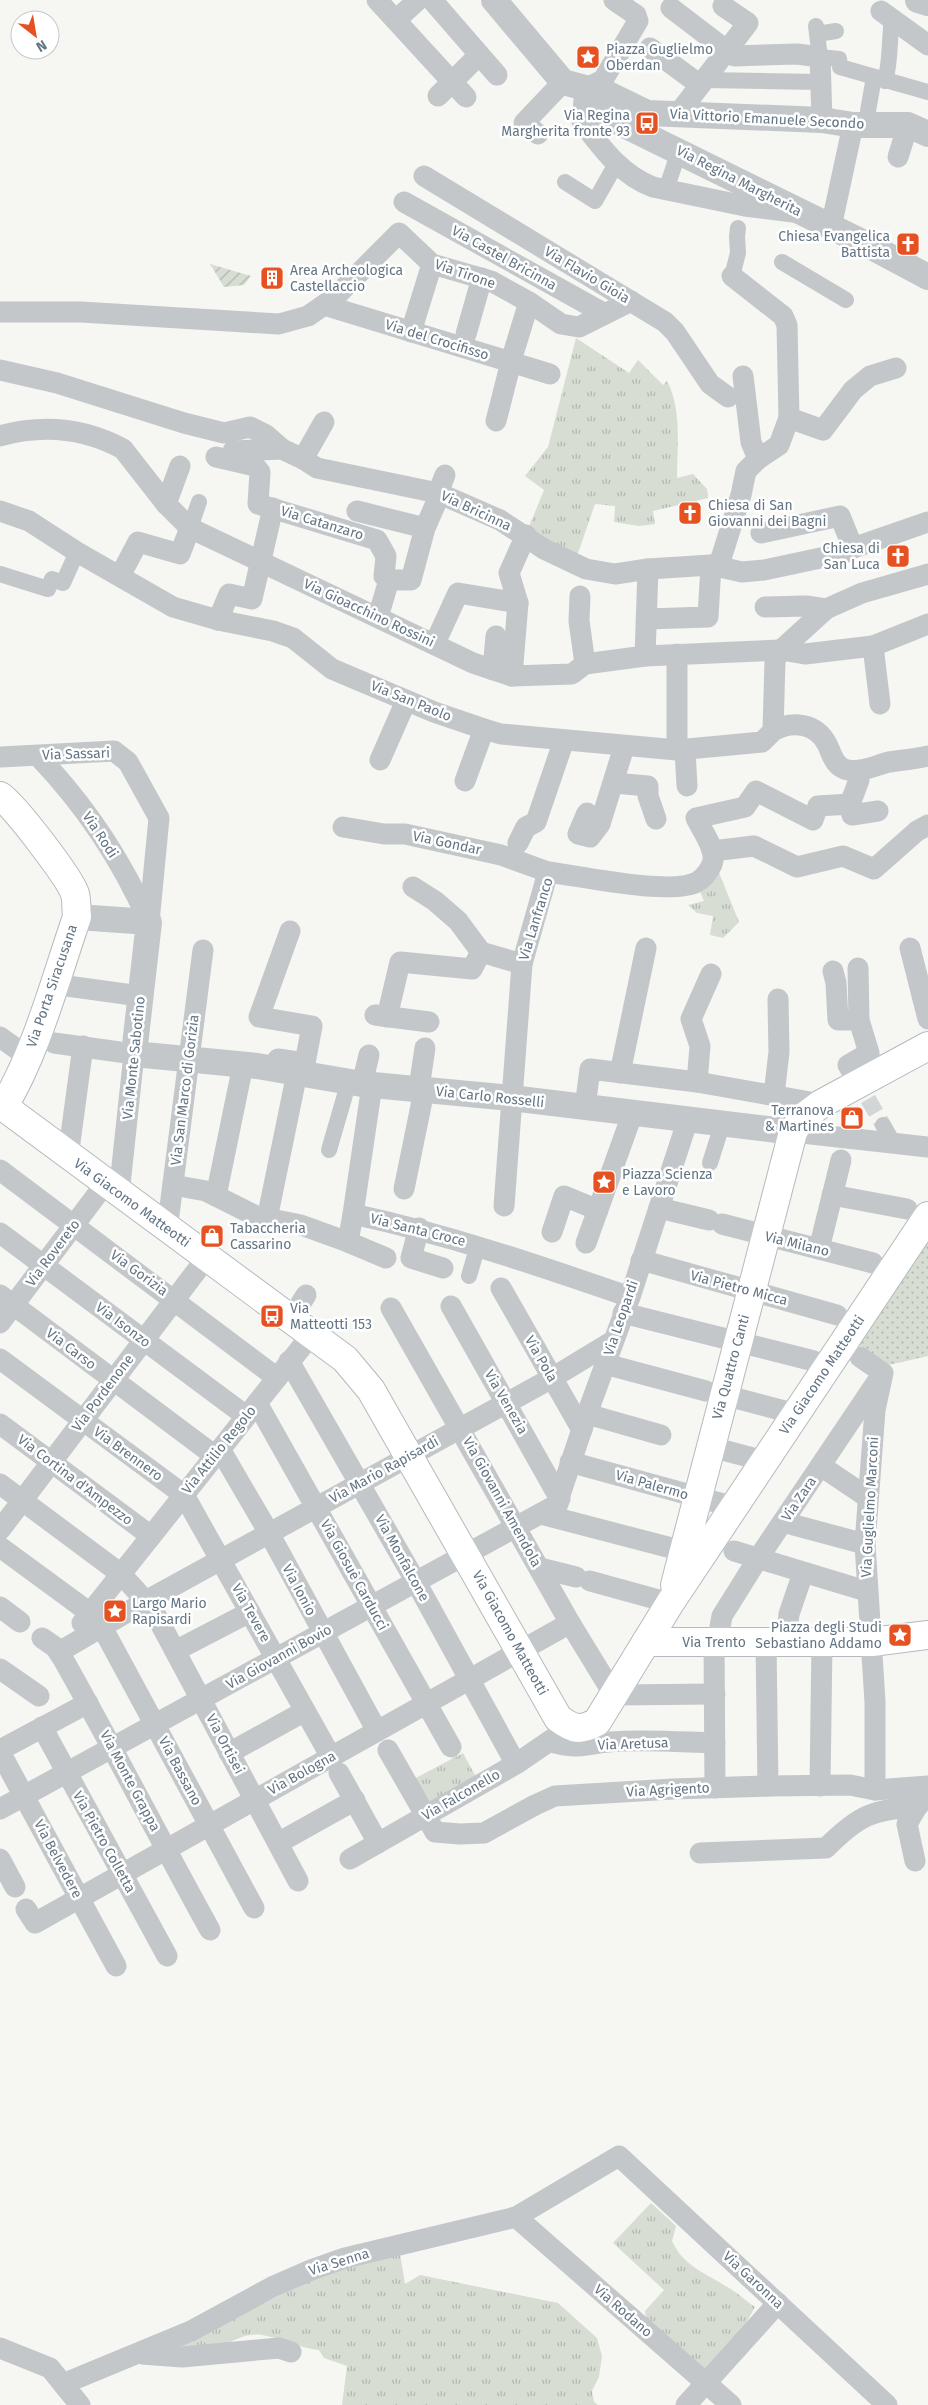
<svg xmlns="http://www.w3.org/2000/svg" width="928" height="2405" viewBox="0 0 928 2405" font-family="'Fira Sans',sans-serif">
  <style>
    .grass { fill: url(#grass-tufts) }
    .park { fill: url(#park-dots) }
    .garden { fill: url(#garden-furrows) }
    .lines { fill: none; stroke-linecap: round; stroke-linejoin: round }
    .pedestrian-tunnel { stroke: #d2d6d6; stroke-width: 16; stroke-dasharray: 16 8; stroke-linecap: butt }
    .secondary-casing { stroke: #b5babf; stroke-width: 30 }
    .pedestrian { stroke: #c3c7ca; stroke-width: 16 }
    .minor { stroke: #c3c7ca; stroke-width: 21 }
    .tertiary { stroke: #c3c7ca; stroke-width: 26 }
    .secondary { stroke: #fff; stroke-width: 28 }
    .labels { text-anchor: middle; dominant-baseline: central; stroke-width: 5; stroke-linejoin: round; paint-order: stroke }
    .poi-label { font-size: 14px; fill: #647584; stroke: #fff; text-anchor: start }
    .street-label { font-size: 14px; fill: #647584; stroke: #fff }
  </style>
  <defs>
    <pattern id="grass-tufts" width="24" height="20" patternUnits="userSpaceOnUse" patternTransform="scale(1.25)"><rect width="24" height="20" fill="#d7ddd3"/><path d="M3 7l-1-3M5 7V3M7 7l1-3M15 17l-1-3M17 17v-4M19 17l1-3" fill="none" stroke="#b2b8b1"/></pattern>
    <pattern id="park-dots" width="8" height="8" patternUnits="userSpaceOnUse" patternTransform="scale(1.25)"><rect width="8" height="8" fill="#d7ddd3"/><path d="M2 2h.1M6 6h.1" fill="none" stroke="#b2b8b1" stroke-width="1.8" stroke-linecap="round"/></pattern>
    <pattern id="garden-furrows" width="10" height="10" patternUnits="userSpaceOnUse" patternTransform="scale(1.25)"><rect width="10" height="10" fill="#d7ddd3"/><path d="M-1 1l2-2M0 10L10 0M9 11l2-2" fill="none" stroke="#b2b8b1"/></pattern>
  </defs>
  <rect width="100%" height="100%" fill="#f6f6f2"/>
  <!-- grass -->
  <g class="grass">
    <path d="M576,338L629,373L638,360L663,385L667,381C682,409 677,446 677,478L693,474L707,489L708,498L653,511L655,524L639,526L614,522L615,506L595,504L577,556L528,529L544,490L525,476L548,447Z"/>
    <polygon points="715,863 739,922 723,938 710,935 713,916 697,913 688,905 704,901 698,887"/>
    <polygon points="463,1753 476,1777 433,1804 426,1802 412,1780"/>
    <path d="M651,2203L676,2226L672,2241C683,2266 707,2274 729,2288C738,2293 746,2301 755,2307L741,2332L707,2371L646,2318L645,2311L664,2290L613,2243Z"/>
    <path d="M400,2254L405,2284L420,2275L558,2303L597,2338L602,2356L599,2377L592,2391L594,2402L598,2405H342L347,2366L324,2358L319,2350C299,2348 282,2338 262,2335C243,2332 232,2344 214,2347C202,2350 187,2347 175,2346L336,2268Z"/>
  </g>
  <!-- park -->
  <polygon class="park" points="928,1239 928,1356 889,1365 858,1344"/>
  <!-- garden -->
  <polygon class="garden" points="210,264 251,276 244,285 224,287"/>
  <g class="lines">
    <!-- pedestrian-tunnel -->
    <polyline class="pedestrian-tunnel" points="868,1099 883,1125"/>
    <!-- secondary casing -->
    <g class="secondary-casing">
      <g id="secondary">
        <path d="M0,796C14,805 70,878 75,894C77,901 76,910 77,917C56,977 36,1054 3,1107"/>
        <path d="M0,1104L345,1359L371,1390L558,1718C574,1730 580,1731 597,1722L670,1603L928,1216"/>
        <polyline points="675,1585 793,1132 801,1119 821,1104 928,1046"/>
        <polyline points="646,1642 872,1642 928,1635"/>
      </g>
    </g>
    <!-- pedestrian -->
    <g class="pedestrian">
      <polyline points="816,26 820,57 839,59 840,67 928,92"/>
      <polyline points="817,34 836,31"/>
      <polyline points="704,80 820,82"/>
      <path d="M885,81C891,61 889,39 892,19"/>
      <polyline points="868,111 874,77"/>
      <polyline points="565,182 595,201 616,164"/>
      <polyline points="666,190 679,151"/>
      <polyline points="782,262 846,300"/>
      <polyline points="732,276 738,253 737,237 738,228"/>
      <polyline points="190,528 199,502"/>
      <polyline points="0,574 48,589 52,579 63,583 77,552"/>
      <polyline points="883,1125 893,1143"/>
      <polyline points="329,1150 349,1081"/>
      <polyline points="710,1163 722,1125"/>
      <polyline points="469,1276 478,1245"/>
    </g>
    <!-- minor -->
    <g class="minor">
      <polyline points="377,0 466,97"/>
      <polyline points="432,0 497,75"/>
      <path d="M614,0L636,15L638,21L603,80L585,89L582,122C602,148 621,175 653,187L745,206L793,212"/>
      <polyline points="671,8 734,56 797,54 820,57 822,120"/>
      <polyline points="881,11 928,45"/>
      <polyline points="396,20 418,0"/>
      <polyline points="650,48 700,85"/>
      <polyline points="438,96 479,55"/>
      <polyline points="678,114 748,23 723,6"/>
      <polyline points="538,134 524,123 563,82"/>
      <polyline points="898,157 908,125"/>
      <polyline points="424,176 665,322 675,332 710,384 728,397"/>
      <polyline points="404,202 605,314"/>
      <polyline points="831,227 853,125"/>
      <polyline points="732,276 783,316 787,325 789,418"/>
      <polyline points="324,305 550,374"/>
      <polyline points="0,312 81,312 279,324 308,316 334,298 399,233 432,264 491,281 529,302 561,324 579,327 631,301"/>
      <polyline points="411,332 432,264"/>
      <polyline points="466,334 482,278"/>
      <polyline points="514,351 529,302"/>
      <polyline points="0,370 57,383 184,423 224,433 250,427 266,435 282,449 303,459 317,468 438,493 500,520 544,549 586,569 615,574 648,569 711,565 742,572 764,570 844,553 853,548 928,522"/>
      <polyline points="496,421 511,362"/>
      <path d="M0,436C43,424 84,428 123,449L166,504L190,528L473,663L512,676L572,674L585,664L645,656L781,650L805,654L873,646L928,624"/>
      <polyline points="216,457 255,466 260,472 258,504 377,540 386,556 384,576 389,580 378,617"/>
      <polyline points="232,459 233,451 282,449"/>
      <polyline points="303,459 324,422"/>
      <polyline points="758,459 779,445 789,418 823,430 853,390 870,376 896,368"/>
      <polyline points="438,493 445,475"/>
      <polyline points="166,504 180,466"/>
      <polyline points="0,511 29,521 77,552 173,607 218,620 273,631 293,638 332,669 434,712 484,729 501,734 677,750 762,742 773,731 775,660 781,650 826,609 862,593 928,574"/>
      <polyline points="357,511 425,528"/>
      <polyline points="761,533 840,516 853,548"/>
      <polyline points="718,568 741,495 746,471 758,459 751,442 743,376"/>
      <polyline points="120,576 138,542 180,554 190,528"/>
      <polyline points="389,580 411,580 425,528 440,494"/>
      <polyline points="580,596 579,621 585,664"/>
      <polyline points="765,607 806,606 826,609"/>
      <polyline points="647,619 708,617 711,565"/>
      <polyline points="218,620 229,594 252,599 273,508"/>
      <polyline points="435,643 458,593 518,603"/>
      <polyline points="873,646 880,704"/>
      <polyline points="645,656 648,569"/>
      <polyline points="493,670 496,636"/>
      <polyline points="512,676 518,603 509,573 526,535"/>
      <path d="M773,731C792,720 816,723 827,744C832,754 834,767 848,770C862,773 876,765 889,762C902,760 915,759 928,756"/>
      <polyline points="677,750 677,654"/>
      <polyline points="685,750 687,786"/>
      <path d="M38,756C84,804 121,859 148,920"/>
      <polyline points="1,757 114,751 128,762 159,818 149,922"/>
      <polyline points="380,760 406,701"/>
      <polyline points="465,781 484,729"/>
      <polyline points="614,783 648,786 648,796 656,819"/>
      <polyline points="850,804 859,780 859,770"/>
      <polyline points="587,813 578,834 590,837 600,824 624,747"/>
      <polyline points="343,827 384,834 405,834 501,855 548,872"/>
      <polyline points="518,843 526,827 536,822 564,740"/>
      <polyline points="712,851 754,846 797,867 843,856 874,869 917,831 928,825"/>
      <polyline points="413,887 435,901 458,921 481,952 522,964"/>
      <polyline points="910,948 928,1019"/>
      <polyline points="858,968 859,1020 869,1053 848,1065 859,1084"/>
      <polyline points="833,971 836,983 838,1020 859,1020"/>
      <polyline points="67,986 140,996"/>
      <polyline points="375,1015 429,1022"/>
      <polyline points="387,1017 400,962 472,969 481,952"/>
      <polyline points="0,1037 28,1057"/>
      <polyline points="54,1043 134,1054 119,1194"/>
      <polyline points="278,1059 305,1063 312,1026 259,1017 290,931"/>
      <polyline points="620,1073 646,948"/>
      <polyline points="697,1082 700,1046 691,1019 711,974"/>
      <polyline points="362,1084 369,1055"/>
      <polyline points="419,1088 425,1048"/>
      <polyline points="774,1095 779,1052 778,999"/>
      <polyline points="585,1107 590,1069 697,1082 821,1104"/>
      <polyline points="793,1132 928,1147"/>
      <polyline points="68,1157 83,1046"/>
      <polyline points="0,1170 277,1378"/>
      <path d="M173,1185L206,1191L256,1216L301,1225L348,1242L353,1214C450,1235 537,1265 630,1297"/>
      <polyline points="404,1189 424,1091"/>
      <polyline points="832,1195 907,1209"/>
      <polyline points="216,1196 243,1065"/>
      <path d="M504,1206L522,964L548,872C580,876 671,896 697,882C704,878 712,868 713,860C715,847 701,829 696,818L745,807L756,791L813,820L818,806L850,804L852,815L878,811"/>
      <polyline points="659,1208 709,1220"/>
      <polyline points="353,1214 372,1085"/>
      <polyline points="267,1219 297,1073"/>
      <polyline points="722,1224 873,1263"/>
      <polyline points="419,1228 411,1258 443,1268"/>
      <polyline points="167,1230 203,950"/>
      <polyline points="552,1232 564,1196 598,1210"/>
      <polyline points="0,1233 246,1416"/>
      <polyline points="348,1242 386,1258"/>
      <polyline points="586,1243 633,1112"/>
      <polyline points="819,1249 841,1160"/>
      <polyline points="641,1260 837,1315"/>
      <polyline points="501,1288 582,1430"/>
      <polyline points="0,1295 215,1456"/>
      <polyline points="451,1306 560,1499"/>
      <polyline points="391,1308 570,1623 614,1695 715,1694"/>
      <polyline points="623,1313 814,1361"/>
      <polyline points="291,1319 306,1295"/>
      <polyline points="0,1323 105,1184"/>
      <polyline points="860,1357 883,1373 875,1410 865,1544 875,1702 875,1790"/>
      <polyline points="0,1359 184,1495 331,1757"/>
      <polyline points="289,1361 416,1582 512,1757"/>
      <polyline points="605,1364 706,1391"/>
      <polyline points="724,1395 796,1414"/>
      <polyline points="257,1403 451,1747"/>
      <polyline points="587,1414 661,1435"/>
      <polyline points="0,1424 151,1536"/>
      <polyline points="711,1447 765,1461"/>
      <polyline points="220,1449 269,1533 377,1731"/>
      <polyline points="570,1462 734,1507"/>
      <polyline points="821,1466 867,1497"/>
      <polyline points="0,1484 121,1574 152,1608 298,1881"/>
      <polyline points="541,1514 683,1551"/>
      <polyline points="553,1516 587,1414 630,1297 688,1119"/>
      <polyline points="783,1522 865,1544"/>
      <polyline points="0,1530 207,1257"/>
      <polyline points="0,1547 90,1613 102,1627 254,1908"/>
      <polyline points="734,1551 866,1591"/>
      <polyline points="540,1568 576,1577"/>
      <polyline points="590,1581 670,1603"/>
      <polyline points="0,1607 20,1622"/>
      <polyline points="82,1623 312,1334"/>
      <polyline points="720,1627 722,1616 757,1560 876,1383"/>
      <path d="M42,1638L55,1647L63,1659C114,1749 160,1840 210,1930"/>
      <polyline points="714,1642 715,1788"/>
      <polyline points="766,1642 768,1786"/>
      <polyline points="786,1642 789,1614 803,1573"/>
      <polyline points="175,1651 250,1612"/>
      <polyline points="59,1652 153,1597 552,1378 613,1341"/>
      <polyline points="0,1669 39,1696"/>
      <polyline points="42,1727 167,1956"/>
      <path d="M551,1742C578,1750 584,1744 609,1742C644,1739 680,1742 715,1743"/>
      <polyline points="0,1750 88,1703"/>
      <polyline points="388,1750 435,1832 460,1834 484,1833 535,1805 555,1796 673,1789 768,1786 850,1785 875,1790 928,1786"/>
      <polyline points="0,1752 116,1966"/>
      <polyline points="229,1753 305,1711"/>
      <polyline points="339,1773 378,1843"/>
      <polyline points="820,1786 822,1642"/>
      <polyline points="0,1809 558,1504"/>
      <polyline points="278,1843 355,1800"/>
      <path d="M700,1853L826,1848C858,1816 872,1809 917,1807L928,1795"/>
      <polyline points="0,1859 15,1887"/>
      <polyline points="350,1859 516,1764 570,1727"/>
      <polyline points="915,1861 907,1824 917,1807"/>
      <polyline points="26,1909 35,1923 570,1623"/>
      <polyline points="516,2217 731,2405"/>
      <polyline points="0,2348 50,2368 80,2405"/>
      <polyline points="142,2354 182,2357 279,2348 291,2352"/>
      <polyline points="63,2384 191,2331 272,2287 311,2270 345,2258 516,2217 619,2156 887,2405"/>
      <polyline points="686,2405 778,2303"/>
    </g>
    <!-- tertiary -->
    <g class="tertiary">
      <polyline points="494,0 563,82 608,94 647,113 822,120 853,125 908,125 928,134"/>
      <polyline points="918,0 928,3"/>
      <polyline points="585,89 602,114 870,246 928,277"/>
      <polyline points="77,917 149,922 134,1054 257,1066 362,1084 511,1098 793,1132"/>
    </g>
    <!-- secondary -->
    <use href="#secondary" class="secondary"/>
  </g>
  <!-- icons -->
  <defs>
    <g id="sight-square" transform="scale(1.25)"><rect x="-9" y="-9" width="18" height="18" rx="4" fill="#e65122" stroke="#fff"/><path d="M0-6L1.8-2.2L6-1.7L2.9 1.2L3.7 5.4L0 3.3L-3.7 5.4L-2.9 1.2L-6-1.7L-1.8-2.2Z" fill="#fff"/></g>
    <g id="bus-square" transform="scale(1.25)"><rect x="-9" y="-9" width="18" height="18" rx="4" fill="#e65122" stroke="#fff"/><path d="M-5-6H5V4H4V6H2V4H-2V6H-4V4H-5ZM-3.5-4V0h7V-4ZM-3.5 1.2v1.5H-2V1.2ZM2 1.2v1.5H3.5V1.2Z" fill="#fff"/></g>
    <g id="church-square" transform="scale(1.25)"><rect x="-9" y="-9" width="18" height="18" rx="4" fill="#e65122" stroke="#fff"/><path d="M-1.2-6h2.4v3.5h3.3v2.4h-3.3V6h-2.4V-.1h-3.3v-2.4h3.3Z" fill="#fff"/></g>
    <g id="building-square" transform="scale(1.25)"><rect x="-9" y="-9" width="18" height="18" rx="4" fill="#e65122" stroke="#fff"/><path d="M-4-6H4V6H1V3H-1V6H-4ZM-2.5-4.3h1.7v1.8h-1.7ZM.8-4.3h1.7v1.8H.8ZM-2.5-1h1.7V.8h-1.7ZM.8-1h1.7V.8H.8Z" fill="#fff"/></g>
    <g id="shop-square" transform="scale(1.25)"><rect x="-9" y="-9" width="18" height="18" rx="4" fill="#e65122" stroke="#fff"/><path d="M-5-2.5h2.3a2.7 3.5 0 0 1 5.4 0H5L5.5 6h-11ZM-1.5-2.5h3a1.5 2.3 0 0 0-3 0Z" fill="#fff"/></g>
  </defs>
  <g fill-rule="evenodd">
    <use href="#sight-square" x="588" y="57"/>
    <use href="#bus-square" x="647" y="123"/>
    <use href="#church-square" x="908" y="244"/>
    <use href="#building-square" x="272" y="278"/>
    <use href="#church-square" x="690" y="513"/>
    <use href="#church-square" x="898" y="556"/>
    <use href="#shop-square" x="852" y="1118"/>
    <use href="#sight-square" x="604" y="1182"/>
    <use href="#shop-square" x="212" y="1236"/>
    <use href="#bus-square" x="272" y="1316"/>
    <use href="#sight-square" x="115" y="1611"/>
    <use href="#sight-square" x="900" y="1635"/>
  </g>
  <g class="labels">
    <!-- poi labels -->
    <g class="poi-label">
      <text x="606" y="49">Piazza Guglielmo<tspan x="606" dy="16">Oberdan</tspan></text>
      <text x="630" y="115" text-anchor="end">Via Regina<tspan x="630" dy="16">Margherita fronte 93</tspan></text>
      <text x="890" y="236" text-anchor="end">Chiesa Evangelica<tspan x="890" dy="16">Battista</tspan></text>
      <text x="290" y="270">Area Archeologica<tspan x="290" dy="16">Castellaccio</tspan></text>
      <text x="708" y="505">Chiesa di San<tspan x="708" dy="16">Giovanni dei Bagni</tspan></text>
      <text x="880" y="548" text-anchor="end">Chiesa di<tspan x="880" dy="16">San Luca</tspan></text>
      <text x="834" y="1110" text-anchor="end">Terranova<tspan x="834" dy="16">&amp; Martines</tspan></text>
      <text x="622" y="1174">Piazza Scienza<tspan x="622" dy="16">e Lavoro</tspan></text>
      <text x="230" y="1228">Tabaccheria<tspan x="230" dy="16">Cassarino</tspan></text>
      <text x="290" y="1308">Via<tspan x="290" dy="16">Matteotti 153</tspan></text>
      <text x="132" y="1603">Largo Mario<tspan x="132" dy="16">Rapisardi</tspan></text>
      <text x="882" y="1627" text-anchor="end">Piazza degli Studi<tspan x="882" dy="16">Sebastiano Addamo</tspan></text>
    </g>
    <!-- street labels -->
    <g class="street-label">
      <text transform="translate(767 119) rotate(3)">Via Vittorio Emanuele Secondo</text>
      <text transform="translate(739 181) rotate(27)">Via Regina Margherita</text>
      <text transform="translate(504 258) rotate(29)">Via Castel Bricinna</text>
      <text transform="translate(465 274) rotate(19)">Via Tirone</text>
      <text transform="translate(587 275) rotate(31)">Via Flavio Gioia</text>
      <text transform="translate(437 340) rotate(17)">Via del Crocifisso</text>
      <text transform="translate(476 511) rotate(25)">Via Bricinna</text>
      <text transform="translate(322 523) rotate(17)">Via Catanzaro</text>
      <text transform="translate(369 613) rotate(25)">Via Gioacchino Rossini</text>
      <text transform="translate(411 701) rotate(22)">Via San Paolo</text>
      <text transform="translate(76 754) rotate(-2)">Via Sassari</text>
      <text transform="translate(100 835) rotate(57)">Via Rodi</text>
      <text transform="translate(447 843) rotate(12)">Via Gondar</text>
      <text transform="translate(536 919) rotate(-73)">Via Lanfranco</text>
      <text transform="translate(52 986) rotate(-71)">Via Porta Siracusana</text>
      <text transform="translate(134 1058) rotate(-84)">Via Monte Sabotino</text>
      <text transform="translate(185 1090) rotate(-83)">Via San Marco di Gorizia</text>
      <text transform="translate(490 1097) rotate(6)">Via Carlo Rosselli</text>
      <text transform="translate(132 1203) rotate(36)">Via Giacomo Matteotti</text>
      <text transform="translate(418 1230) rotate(14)">Via Santa Croce</text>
      <text transform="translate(797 1244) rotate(14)">Via Milano</text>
      <text transform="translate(53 1253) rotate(-53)">Via Rovereto</text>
      <text transform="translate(139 1273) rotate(36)">Via Gorizia</text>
      <text transform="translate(739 1288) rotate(15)">Via Pietro Micca</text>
      <text transform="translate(621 1318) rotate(-71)">Via Leopardi</text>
      <text transform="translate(123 1325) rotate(37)">Via Isonzo</text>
      <text transform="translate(71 1349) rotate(37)">Via Carso</text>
      <text transform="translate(541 1359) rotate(60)">Via Pola</text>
      <text transform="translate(731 1367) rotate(-75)">Via Quattro Canti</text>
      <text transform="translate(822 1375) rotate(-56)">Via Giacomo Matteotti</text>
      <text transform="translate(103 1393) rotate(-53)">Via Pordenone</text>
      <text transform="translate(506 1402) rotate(60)">Via Venezia</text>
      <text transform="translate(219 1450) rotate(-51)">Via Attilio Regolo</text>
      <text transform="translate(128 1454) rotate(36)">Via Brennero</text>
      <text transform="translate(384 1470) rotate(-29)">Via Mario Rapisardi</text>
      <text transform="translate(75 1480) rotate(37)">Via Cortina d'Ampezzo</text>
      <text transform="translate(652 1485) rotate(16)">Via Palermo</text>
      <text transform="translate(799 1499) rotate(-56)">Via Zara</text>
      <text transform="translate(502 1502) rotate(61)">Via Giovanni Amendola</text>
      <text transform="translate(870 1507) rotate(-87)">Via Guglielmo Marconi</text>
      <text transform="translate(402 1558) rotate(61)">Via Monfalcone</text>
      <text transform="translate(354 1575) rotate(61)">Via Giosuè Carducci</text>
      <text transform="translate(299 1590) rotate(62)">Via Ionio</text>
      <text transform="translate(251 1613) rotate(61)">Via Tevere</text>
      <text transform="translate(510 1633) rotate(61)">Via Giacomo Matteotti</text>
      <text x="714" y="1642">Via Trento</text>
      <text transform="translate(279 1657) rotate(-29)">Via Giovanni Bovio</text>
      <text transform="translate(225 1744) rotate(62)">Via Ortisei</text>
      <text transform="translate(633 1744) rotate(-2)">Via Aretusa</text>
      <text transform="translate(180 1771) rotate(62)">Via Bassano</text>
      <text transform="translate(302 1773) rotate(-29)">Via Bologna</text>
      <text transform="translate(130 1781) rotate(62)">Via Monte Grappa</text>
      <text transform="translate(668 1790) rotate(-3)">Via Agrigento</text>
      <text transform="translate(461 1795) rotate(-30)">Via Falconello</text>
      <text transform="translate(104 1842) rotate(61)">Via Pietro Colletta</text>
      <text transform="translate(58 1859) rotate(62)">Via Belvedere</text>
      <text transform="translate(339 2262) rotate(-17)">Via Senna</text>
      <text transform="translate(753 2280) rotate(43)">Via Garonna</text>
      <text transform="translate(623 2311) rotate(41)">Via Rodano</text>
    </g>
  </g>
  <!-- north arrow -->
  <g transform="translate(35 35) rotate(149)"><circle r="24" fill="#ffffff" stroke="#c1c8ce"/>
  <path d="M0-4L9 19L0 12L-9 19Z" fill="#e65122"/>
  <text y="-8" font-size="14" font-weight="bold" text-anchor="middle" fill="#647584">N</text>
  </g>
</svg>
